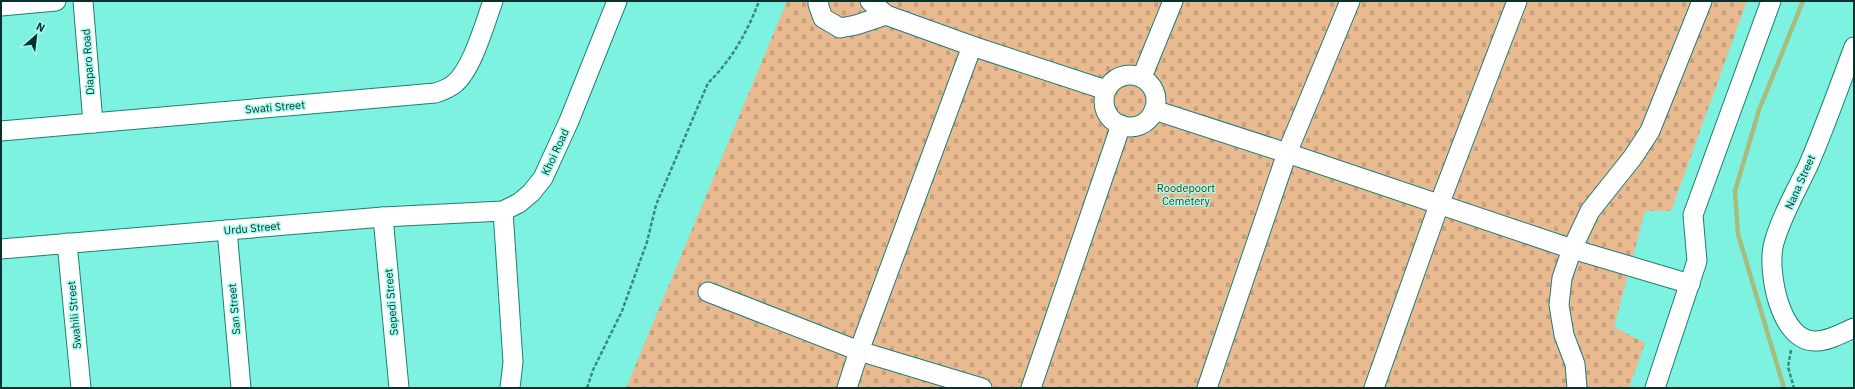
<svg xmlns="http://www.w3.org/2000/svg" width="1855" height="389" viewBox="0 0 1855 389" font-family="'IBM Plex Sans',sans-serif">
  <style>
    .cemetery { fill: url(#cemetery-stones) }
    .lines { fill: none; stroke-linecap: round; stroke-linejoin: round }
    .stream { stroke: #a8bc7e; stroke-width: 4.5 }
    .minor-casing { stroke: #1d7f74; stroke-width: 21 }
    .path { stroke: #3e887e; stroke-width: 2.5; stroke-dasharray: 4 2; stroke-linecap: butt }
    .minor { stroke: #fff; stroke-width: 19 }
    .labels { text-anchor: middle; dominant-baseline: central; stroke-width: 3; stroke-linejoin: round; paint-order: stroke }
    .street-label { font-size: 11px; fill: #09312c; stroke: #a2fbed }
    .park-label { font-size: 11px; fill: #593612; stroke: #a2fbed }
  </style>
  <defs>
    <pattern id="cemetery-stones" width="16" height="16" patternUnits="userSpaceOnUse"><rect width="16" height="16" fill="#e9b98f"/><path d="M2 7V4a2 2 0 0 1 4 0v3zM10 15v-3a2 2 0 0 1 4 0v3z" fill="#c6a07c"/></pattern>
  </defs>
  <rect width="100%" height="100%" fill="#7df2e1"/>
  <!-- cemetery -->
  <polygon class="cemetery" points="787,1 1747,1 1671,211 1645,211 1614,327 1645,343 1629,388 626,388"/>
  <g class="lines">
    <!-- stream -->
    <polyline class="stream" points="1784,388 1738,234 1735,191 1759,110 1803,1"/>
    <!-- minor casing -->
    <g class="minor-casing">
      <g id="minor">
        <polyline points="83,1 93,123"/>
        <polyline points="819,1 818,4 823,18 840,28 856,25 886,15"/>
        <polyline points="870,1 886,15 972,46 1106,90"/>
        <polyline points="1,6 56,1"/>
        <path d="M1854,47C1839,87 1825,127 1808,166C1797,189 1778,223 1773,247C1768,273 1780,340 1814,341C1827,342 1842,333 1854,328"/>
        <circle cx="1130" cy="101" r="26"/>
        <polyline points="1142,77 1173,1"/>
        <polyline points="1154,110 1287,153 1572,249 1690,284"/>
        <path d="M1,131L435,93C442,91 448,89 454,84C472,70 485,23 493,1"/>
        <polyline points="503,211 513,362 510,388"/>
        <polyline points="383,217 399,388"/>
        <polyline points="227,230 241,388"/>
        <polyline points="67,243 81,388"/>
        <polyline points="1,249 383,217 503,211 519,203 531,193 543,178 569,121 617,1"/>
        <polyline points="708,292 859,351 982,388"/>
        <polyline points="847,388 859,351 972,46"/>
        <polyline points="1031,388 1121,125"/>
        <polyline points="1207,388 1287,153 1350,1"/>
        <polyline points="1374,388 1439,205 1517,1"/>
        <polyline points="1577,388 1575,364 1564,335 1559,305 1562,278 1572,249 1590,211 1633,157 1650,131 1702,1"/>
        <polyline points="1655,388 1697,261 1693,215 1771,1"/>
      </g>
    </g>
    <!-- path -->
    <g class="path">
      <polyline points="1791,350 1788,367 1794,388"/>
      <path d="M587,388L593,370L622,311L647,242L656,205L708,83C731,61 748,31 759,1"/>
    </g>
    <!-- minor -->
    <use href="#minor" class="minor"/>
  </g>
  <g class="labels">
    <!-- street labels -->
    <g class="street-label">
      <text transform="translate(88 62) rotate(-94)">Diaparo Road</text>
      <text transform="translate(275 107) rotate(-5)">Swati Street</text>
      <text transform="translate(555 152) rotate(-65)">Khoi Road</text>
      <text transform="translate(1800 182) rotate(-66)">Nana Street</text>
      <text transform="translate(252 228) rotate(-5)">Urdu Street</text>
      <text transform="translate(391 302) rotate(-95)">Sepedi Street</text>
      <text transform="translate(234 309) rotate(-95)">San Street</text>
      <text transform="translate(74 315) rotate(-95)">Swahili Street</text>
    </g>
    <!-- park labels -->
    <g class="park-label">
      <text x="1186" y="188">Roodepoort<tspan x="1186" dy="13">Cemetery</tspan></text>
    </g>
  </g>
  <!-- border -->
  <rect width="1855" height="389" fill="none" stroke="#09312c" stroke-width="4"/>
  <!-- north arrow -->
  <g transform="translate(36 36) rotate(28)" stroke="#a2fbed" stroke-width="3" paint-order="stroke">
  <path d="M0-3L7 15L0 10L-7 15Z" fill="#09312c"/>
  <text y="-6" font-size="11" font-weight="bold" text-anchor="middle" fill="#09312c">N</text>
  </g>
</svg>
